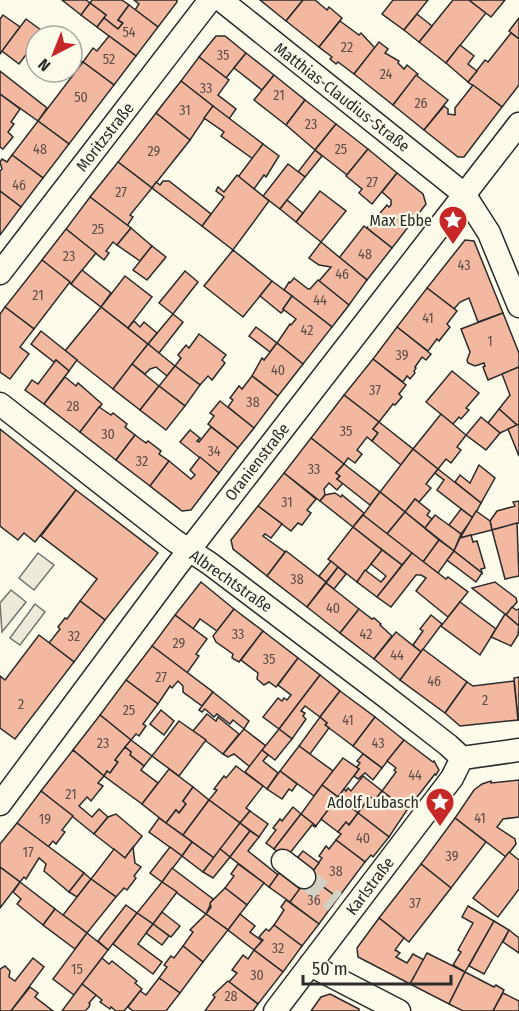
<svg xmlns="http://www.w3.org/2000/svg" width="519" height="1011" viewBox="0 0 519 1011" font-family="'Fira Sans Condensed',sans-serif">
  <style>
    .green { fill: #ecebdb; stroke: #74746e; stroke-width: 1.5 }
    .building { fill: #f2b8a0; stroke: #2b2b2b; stroke-width: 1.5 }
    .lines { fill: none; stroke-linecap: round; stroke-linejoin: round }
    .minor-tunnel { stroke: #d3d1c4; stroke-width: 22; stroke-dasharray: 22 11; stroke-linecap: butt }
    .minor-casing { stroke: #2b2b2b; stroke-width: 25 }
    .minor { stroke: #fdfbea; stroke-width: 22 }
    .labels { text-anchor: middle; dominant-baseline: central; stroke-width: 4.5; stroke-linejoin: round; paint-order: stroke }
    .number-label { font-size: 14px; fill: #5d4e48 }
    .street-label { font-size: 16px; fill: #2b2b2b; stroke: #fdfbea }
    .poi-label { font-size: 16px; fill: #2b2b2b; stroke: #fdfbea; text-anchor: end }
  </style>
  <rect width="100%" height="100%" fill="#fdfbea"/>
  <!-- green -->
  <g class="green">
    <polygon points="38,553 54,565 34,590 19,578"/>
    <polygon points="11,590 26,602 2,632 0,603"/>
    <polygon points="35,604 45,612 20,645 10,638"/>
  </g>
  <!-- building -->
  <g class="building">
    <polygon points="62,0 86,0 90,3 81,15"/>
    <polygon points="92,0 122,0 129,5 118,20 123,23 118,29 104,18 106,15 90,3"/>
    <polygon points="134,0 177,0 177,2 158,27 135,10 139,4"/>
    <polygon points="260,0 303,0 286,21"/>
    <polygon points="303,0 315,0 327,10 329,7 342,18 319,47 286,21"/>
    <polygon points="393,0 428,0 404,30 382,14"/>
    <polygon points="453,0 469,0 486,13 446,63 419,42"/>
    <polygon points="469,0 505,0 491,17"/>
    <polygon points="90,3 106,15 97,27 81,15"/>
    <polygon points="129,5 158,27 136,56 97,27 104,18 118,29 123,23 118,20"/>
    <polygon points="417,14 432,26 419,42 404,30"/>
    <polygon points="3,15 20,27 0,54 0,19"/>
    <polygon points="519,18 519,39 509,31"/>
    <polygon points="26,19 49,36 36,36 36,45 34,44 19,64 2,51"/>
    <polygon points="340,21 359,35 361,33 375,48 354,74 338,62 336,64 330,59 332,57 319,47"/>
    <polygon points="511,33 519,39 519,85 502,107 468,82 485,60 488,62"/>
    <polygon points="109,36 136,56 114,85 83,62 93,48 97,51"/>
    <polygon points="216,36 225,36 246,53 226,78 199,57"/>
    <polygon points="379,42 388,49 385,53 399,61 398,63 404,69 407,65 418,74 393,105 354,74"/>
    <polygon points="460,45 474,56 468,64 477,71 468,82 446,63"/>
    <polygon points="246,53 274,75 262,90 234,68"/>
    <polygon points="72,54 83,62 76,70 72,67"/>
    <polygon points="199,57 229,80 218,95 236,109 229,119 181,81"/>
    <polygon points="83,62 114,85 69,144 38,121"/>
    <polygon points="0,71 47,108 38,121 0,94"/>
    <polygon points="274,75 305,100 286,125 254,100"/>
    <polygon points="416,75 448,100 424,130 393,105"/>
    <polygon points="181,81 213,106 190,140 156,113"/>
    <polygon points="473,85 502,107 464,157 458,157 424,130 444,106 448,109 448,114 455,115 455,108"/>
    <polygon points="0,94 20,109 11,122 14,124 8,132 13,137 3,149 0,147"/>
    <polygon points="305,100 336,124 315,150 286,125"/>
    <polygon points="213,106 263,144 253,159 221,136 224,132 204,118"/>
    <polygon points="156,113 190,140 152,188 118,162"/>
    <polygon points="38,121 69,144 43,178 12,155"/>
    <polygon points="336,124 368,149 347,175 315,150"/>
    <polygon points="263,144 279,156 266,177 264,175 254,189 238,177"/>
    <polygon points="368,149 397,173 372,204 359,193 362,189 346,176"/>
    <polygon points="315,150 322,156 305,177 298,172"/>
    <polygon points="12,155 43,178 21,207 0,191 0,171 2,169 0,162 2,159 7,162"/>
    <polygon points="118,162 152,188 130,215 133,217 127,226 90,197"/>
    <polygon points="288,164 305,177 280,209 263,196"/>
    <polygon points="397,173 423,194 426,204 392,248 367,228 387,205 389,207 391,205 391,200 382,192"/>
    <polygon points="237,175 269,201 233,250 202,226 224,197 216,191 218,187 224,192"/>
    <polygon points="163,181 169,181 211,214 202,226 152,188 156,182 160,185"/>
    <polygon points="0,191 21,207 0,235"/>
    <polygon points="320,191 346,211 321,242 296,222"/>
    <polygon points="90,197 131,228 117,245 113,242 106,251 109,253 104,260 66,229"/>
    <polygon points="287,200 303,213 296,222 280,209"/>
    <polygon points="364,226 392,248 367,280 339,258"/>
    <polygon points="131,228 152,246 140,261 117,245"/>
    <polygon points="66,229 96,253 71,284 42,260"/>
    <polygon points="465,240 474,241 503,313 478,322 469,298 460,302 454,309 427,288"/>
    <polygon points="321,242 367,280 349,305 319,281 331,267 319,265 309,258"/>
    <polygon points="152,246 166,257 147,280 133,270"/>
    <polygon points="233,250 272,281 243,317 204,286"/>
    <polygon points="42,260 70,282 34,329 5,307"/>
    <polygon points="82,270 111,293 101,307 71,284"/>
    <polygon points="185,271 198,282 173,314 159,303"/>
    <polygon points="125,276 152,297 128,328 101,307"/>
    <polygon points="294,278 308,289 310,289 318,280 349,305 332,327 284,290 289,282 290,283"/>
    <polygon points="272,281 292,296 283,309 284,310 281,313 260,296"/>
    <polygon points="427,288 457,311 447,324 450,327 439,341 437,339 428,351 397,327"/>
    <polygon points="292,296 332,327 303,364 277,343 290,324 291,325 296,319 283,309"/>
    <polygon points="5,307 34,329 20,347 29,354 10,379 0,372 0,314"/>
    <polygon points="101,307 148,344 113,389 65,351"/>
    <polygon points="503,313 519,353 519,367 488,380 483,367 485,366 484,363 475,366 468,363 467,360 470,352 461,329"/>
    <polygon points="173,314 183,322 159,353 148,344"/>
    <polygon points="134,321 140,327 144,322 157,333 148,344 128,328"/>
    <polygon points="256,327 277,343 270,352 249,336"/>
    <polygon points="397,327 431,354 426,360 422,357 415,367 416,368 414,371 415,373 410,379 407,376 403,382 373,359"/>
    <polygon points="41,331 77,360 69,371 56,360 54,362 31,344"/>
    <polygon points="199,334 226,355 222,360 225,363 212,380 208,376 200,385 175,366 181,358 178,355 186,345 189,348"/>
    <polygon points="277,343 303,364 278,396 252,376 262,358 264,360"/>
    <polygon points="148,344 175,366 167,376 156,367 150,369 145,374 132,364"/>
    <polygon points="373,359 406,385 399,394 402,397 395,405 393,404 379,422 344,395"/>
    <polygon points="56,360 69,371 44,404 25,390 32,380 38,384"/>
    <polygon points="132,364 159,386 140,410 113,389"/>
    <polygon points="175,366 200,385 185,406 159,386"/>
    <polygon points="519,367 519,424 517,425 499,409 510,395 502,374"/>
    <polygon points="452,371 479,393 466,408 469,410 461,419 459,417 453,424 426,402"/>
    <polygon points="252,376 278,396 254,428 228,407 233,400 230,398 239,386 242,389"/>
    <polygon points="65,377 76,386 78,383 102,404 80,432 44,404"/>
    <polygon points="159,386 185,406 166,430 140,410"/>
    <polygon points="344,395 379,422 373,429 378,433 372,441 367,437 357,450 362,454 355,463 348,458 344,464 311,438"/>
    <polygon points="220,401 254,428 238,448 208,424 214,416 210,413"/>
    <polygon points="99,407 111,415 113,413 127,424 125,427 135,435 116,460 80,432"/>
    <polygon points="499,409 517,425 500,433 488,423"/>
    <polygon points="441,414 466,435 457,447 461,450 451,463 446,459 438,469 413,449"/>
    <polygon points="481,417 500,433 486,450 466,435"/>
    <polygon points="379,422 413,449 401,465 372,441 378,433 373,429"/>
    <polygon points="519,424 519,456 508,429"/>
    <polygon points="211,427 238,448 219,473 180,442 190,430 200,438 197,441 199,442"/>
    <polygon points="0,429 76,490 35,542 24,533 18,540 0,526"/>
    <polygon points="135,435 146,443 148,441 161,451 159,454 169,461 150,486 116,460"/>
    <polygon points="311,438 344,464 336,473 340,476 337,479 343,483 337,490 329,483 324,489 325,495 320,501 284,473"/>
    <polygon points="413,449 438,469 426,484 431,488 419,502 415,499 405,512 380,492"/>
    <polygon points="200,457 219,473 191,510 182,511 150,486 169,461 191,479 195,475 190,470"/>
    <polygon points="344,464 380,492 370,505 337,479 340,476 336,473"/>
    <polygon points="479,465 495,478 481,503 455,482 460,475 470,483"/>
    <polygon points="438,469 481,503 473,518 437,490 444,480 435,473"/>
    <polygon points="284,473 316,499 307,510 311,513 302,525 298,523 291,531 258,506"/>
    <polygon points="76,490 158,553 105,620 80,601 97,579 41,536"/>
    <polygon points="380,492 405,512 387,534 363,515"/>
    <polygon points="335,493 341,497 342,495 364,513 353,527 320,501 325,495"/>
    <polygon points="415,499 430,511 427,515 432,519 425,528 405,512"/>
    <polygon points="519,501 519,523 492,530 490,521 497,511 515,506 513,502"/>
    <polygon points="258,506 282,524 271,538 265,534 263,536 285,552 267,576 233,549 231,540"/>
    <polygon points="461,509 473,518 461,534 449,525"/>
    <polygon points="476,511 490,521 492,530 460,538"/>
    <polygon points="405,512 439,540 423,562 387,534"/>
    <polygon points="363,515 412,553 402,565 353,527"/>
    <polygon points="435,515 461,534 454,551 425,528"/>
    <polygon points="517,523 519,576 505,579 492,530"/>
    <polygon points="353,527 382,550 357,582 328,559"/>
    <polygon points="471,535 473,542 477,541 485,568 481,569 482,573 454,551 460,538"/>
    <polygon points="439,540 454,551 438,573 423,562"/>
    <polygon points="382,550 402,565 377,597 357,582 365,570 381,582 386,576 371,564"/>
    <polygon points="286,551 326,582 307,607 267,576"/>
    <polygon points="454,551 482,573 476,582 447,560"/>
    <polygon points="412,553 446,579 448,577 468,592 448,617 416,591 426,578 421,575 416,575 391,607 377,597"/>
    <polygon points="331,561 338,567 326,582 319,576"/>
    <polygon points="338,567 346,574 334,589 326,583"/>
    <polygon points="201,582 234,609 217,631 200,619 193,629 175,615"/>
    <polygon points="495,582 516,598 517,602 506,615 472,588"/>
    <polygon points="326,583 359,609 340,633 307,607"/>
    <polygon points="80,601 105,620 74,662 49,643 60,629 58,627 65,618 67,619"/>
    <polygon points="460,602 496,629 480,655 441,626"/>
    <polygon points="512,607 516,610 519,609 519,626 506,615"/>
    <polygon points="234,609 263,631 239,662 232,658 233,654 216,642 213,636"/>
    <polygon points="359,609 372,619 374,618 381,624 380,625 392,636 374,659 340,633"/>
    <polygon points="505,614 519,626 518,635 511,646 491,637"/>
    <polygon points="175,615 207,639 196,654 199,656 187,673 152,646"/>
    <polygon points="431,615 442,624 421,652 413,645 423,631 420,629"/>
    <polygon points="263,631 298,658 276,687 269,682 264,685 257,679 258,673 241,660"/>
    <polygon points="396,632 421,652 400,680 374,659"/>
    <polygon points="39,635 74,662 15,739 0,728 0,676 5,680"/>
    <polygon points="152,646 213,692 202,706 183,692 183,686 178,681 172,688 170,686 158,704 126,680"/>
    <polygon points="423,649 467,682 445,713 400,680"/>
    <polygon points="298,658 320,675 279,729 263,717 278,698 282,701 284,698 287,700 291,695 278,685"/>
    <polygon points="320,675 340,691 320,717 305,706 301,711 305,713 303,716 306,719 292,739 279,729"/>
    <polygon points="519,677 519,720 518,720 514,678"/>
    <polygon points="126,680 158,704 143,724 146,726 139,736 136,734 131,740 100,715"/>
    <polygon points="514,681 518,720 460,726 445,713 467,682 473,686"/>
    <polygon points="340,691 375,717 353,746 325,725 327,723 320,717"/>
    <polygon points="213,692 249,721 244,729 233,720 230,724 217,714 214,717 205,709 202,712 199,710"/>
    <polygon points="161,710 174,721 164,735 150,724"/>
    <polygon points="207,714 216,721 218,717 239,734 223,754 193,731"/>
    <polygon points="100,715 131,740 115,760 118,762 110,773 107,771 104,776 73,750"/>
    <polygon points="320,717 327,723 325,725 329,728 310,754 299,746"/>
    <polygon points="375,717 404,740 382,768 353,746"/>
    <polygon points="179,721 206,740 179,776 152,756"/>
    <polygon points="244,729 266,746 250,767 234,754 228,757 223,754"/>
    <polygon points="279,729 292,739 275,760 262,750"/>
    <polygon points="131,740 152,756 144,766 130,755 131,752 125,747"/>
    <polygon points="404,740 433,762 434,761 439,770 436,775 435,774 407,810 382,791 396,772 394,770 396,768 387,761"/>
    <polygon points="299,746 333,771 314,796 280,771"/>
    <polygon points="125,747 131,752 130,755 144,766 141,770 158,783 142,804 104,776 107,771 110,773 118,762 115,760"/>
    <polygon points="73,750 104,776 98,783 103,786 91,801 87,797 79,806 92,817 99,809 108,817 94,834 41,791"/>
    <polygon points="262,750 268,755 263,761 278,773 267,789 245,772"/>
    <polygon points="363,754 382,768 373,780 365,773 358,779 354,776 359,769 356,768 360,763 357,761"/>
    <polygon points="343,758 359,769 338,797 322,785"/>
    <polygon points="236,766 263,786 246,808 250,811 240,823 209,800 217,790 214,789 224,776 226,778"/>
    <polygon points="169,769 193,787 183,801 186,804 179,813 176,810 166,823 142,804"/>
    <polygon points="280,771 297,784 292,791 289,789 282,799 267,789"/>
    <polygon points="363,776 382,791 375,800 370,797 358,813 338,797 344,789 346,791 348,788 351,791"/>
    <polygon points="519,780 519,817 503,819 497,827 515,839 516,844 506,857 455,818 474,790 482,784 491,781 491,783"/>
    <polygon points="322,785 338,797 316,826 301,814"/>
    <polygon points="193,787 209,800 183,835 166,823 176,810 179,813 186,804 183,801"/>
    <polygon points="41,791 73,816 62,830 65,832 56,844 53,841 48,847 17,823"/>
    <polygon points="382,791 407,810 389,837 358,813 370,797 375,800"/>
    <polygon points="338,797 358,813 349,825 346,822 338,832 321,819"/>
    <polygon points="209,800 240,823 214,858 183,835"/>
    <polygon points="293,807 301,814 274,849 266,843 276,830 273,828 280,819 282,821"/>
    <polygon points="250,811 268,824 259,837 240,823"/>
    <polygon points="358,813 389,837 373,857 371,855 365,862 336,840 341,834 338,832 346,822 349,825"/>
    <polygon points="116,814 142,836 125,858 94,834 108,817"/>
    <polygon points="301,814 316,826 315,827 312,825 286,858 274,849"/>
    <polygon points="159,818 192,842 182,856 149,832"/>
    <polygon points="455,818 486,842 451,888 421,864"/>
    <polygon points="17,823 84,873 69,892 44,871 46,864 39,858 26,879 24,877 20,882 0,867 0,844"/>
    <polygon points="240,823 250,831 230,857 220,849"/>
    <polygon points="250,831 259,837 248,851 278,875 269,887 230,857"/>
    <polygon points="336,840 365,862 338,898 309,876 322,858 319,856 326,846 329,849"/>
    <polygon points="192,842 214,858 203,872 182,856"/>
    <polygon points="133,847 135,863 141,867 134,876 136,878 127,890 124,888 116,897 91,879 114,849 125,858"/>
    <polygon points="170,847 182,856 162,882 150,873"/>
    <polygon points="220,849 230,857 213,878 203,872"/>
    <polygon points="303,851 319,863 309,876 293,863"/>
    <polygon points="509,852 519,860 519,889 498,917 473,898"/>
    <polygon points="238,864 264,883 247,905 225,888 234,876 231,874"/>
    <polygon points="421,864 451,888 409,942 379,918"/>
    <polygon points="0,867 20,882 0,908"/>
    <polygon points="172,868 213,899 206,914 162,882"/>
    <polygon points="84,873 91,879 77,897 69,892"/>
    <polygon points="279,873 300,889 290,902 269,887"/>
    <polygon points="306,874 338,898 319,924 290,902 304,883"/>
    <polygon points="91,879 116,897 87,933 63,915"/>
    <polygon points="20,882 55,909 43,925 17,904 21,899 13,892"/>
    <polygon points="162,882 177,892 153,924 137,913"/>
    <polygon points="225,888 247,905 228,930 206,914 211,907 210,903"/>
    <polygon points="286,900 319,924 302,946 274,925 284,910 281,907"/>
    <polygon points="126,905 137,913 108,950 98,941"/>
    <polygon points="468,906 494,921 465,972 453,965 461,952 458,950 473,923 462,917"/>
    <polygon points="55,909 87,933 75,949 43,925"/>
    <polygon points="162,912 180,926 171,937 153,924"/>
    <polygon points="137,913 153,924 138,944 162,962 153,974 113,944"/>
    <polygon points="206,914 228,930 203,962 183,946 193,932 190,930"/>
    <polygon points="240,914 255,926 250,932 262,941 254,950 228,930"/>
    <polygon points="379,918 404,938 395,950 400,953 396,957 407,963 413,954 424,960 410,984 358,957 357,948"/>
    <polygon points="494,921 509,930 484,974 469,966"/>
    <polygon points="153,924 169,936 162,945 146,933"/>
    <polygon points="274,925 302,946 283,972 254,950 263,940 259,937 266,929 269,931"/>
    <polygon points="509,930 519,938 519,953 503,942"/>
    <polygon points="87,933 108,950 74,995 53,979"/>
    <polygon points="183,946 203,962 180,993 159,978 167,967 164,965 171,956 174,958"/>
    <polygon points="254,950 283,972 258,1004 229,982 237,973 232,970 243,955 248,959"/>
    <polygon points="427,953 465,972 449,1004 410,984"/>
    <polygon points="33,958 44,967 11,1011 0,1011 0,969 5,966 10,971 9,977 15,981"/>
    <polygon points="102,958 109,964 112,961 137,981 135,983 142,989 124,1011 116,1011 111,1007 110,1009 100,1002 102,1000 82,984"/>
    <polygon points="465,972 494,987 496,985 504,990 493,1011 463,1011 449,1004"/>
    <polygon points="159,978 180,993 166,1011 133,1011 128,1007 140,991 146,995"/>
    <polygon points="228,981 258,1004 253,1011 205,1011 215,997 213,995"/>
    <polygon points="82,984 96,995 89,1003 90,1004 89,1007 85,1011 62,1011"/>
    <polygon points="30,987 38,993 35,997 53,1011 11,1011"/>
    <polygon points="503,993 519,1001 519,1011 493,1011"/>
    <polygon points="330,994 359,1009 359,1011 311,1011 321,997"/>
  </g>
  <g class="lines">
    <!-- minor-tunnel -->
    <polyline class="minor-tunnel" points="304,877 335,902"/>
    <!-- minor casing -->
    <g class="minor-casing">
      <g id="minor">
        <polyline points="221,0 464,194 489,233 519,306"/>
        <polyline points="0,273 210,0"/>
        <polyline points="0,404 175,541 209,563 385,696 448,745 462,758"/>
        <polyline points="462,758 519,750"/>
        <polyline points="0,804 176,567 519,124"/>
        <polyline points="283,861 304,877"/>
        <polyline points="310,965 399,1011"/>
        <polyline points="275,1011 452,778 462,758"/>
      </g>
    </g>
    <!-- minor -->
    <use href="#minor" class="minor"/>
  </g>
  <!-- icons -->
  <defs>
    <g id="sight-pin" transform="scale(1.5)"><path d="M0 17L-7.5 6A9.5 9.5 0 1 1 7.5 6Z" fill="#c62828" stroke="#fdfbea"/><path d="M0-6L1.8-2.2L6-1.7L2.9 1.2L3.7 5.4L0 3.3L-3.7 5.4L-2.9 1.2L-6-1.7L-1.8-2.2Z" fill="#fff"/></g>
  </defs>
  <g fill-rule="evenodd">
    <use href="#sight-pin" x="453" y="220"/>
    <use href="#sight-pin" x="440" y="802"/>
  </g>
  <g class="labels">
    <!-- number labels -->
    <g class="number-label">
      <text x="129" y="32">54</text>
      <text x="347" y="47">22</text>
      <text x="223" y="55">35</text>
      <text x="109" y="59">52</text>
      <text x="386" y="74">24</text>
      <text x="206" y="88">33</text>
      <text x="279" y="95">21</text>
      <text x="81" y="97">50</text>
      <text x="421" y="103">26</text>
      <text x="185" y="110">31</text>
      <text x="311" y="124">23</text>
      <text x="40" y="149">48</text>
      <text x="341" y="149">25</text>
      <text x="154" y="151">29</text>
      <text x="372" y="182">27</text>
      <text x="19" y="185">46</text>
      <text x="121" y="192">27</text>
      <text x="98" y="229">25</text>
      <text x="365" y="254">48</text>
      <text x="69" y="256">23</text>
      <text x="464" y="265">43</text>
      <text x="342" y="274">46</text>
      <text x="38" y="295">21</text>
      <text x="320" y="300">44</text>
      <text x="428" y="318">41</text>
      <text x="307" y="330">42</text>
      <text x="490" y="341">1</text>
      <text x="402" y="355">39</text>
      <text x="278" y="370">40</text>
      <text x="375" y="390">37</text>
      <text x="253" y="402">38</text>
      <text x="73" y="406">28</text>
      <text x="346" y="431">35</text>
      <text x="108" y="434">30</text>
      <text x="214" y="451">34</text>
      <text x="142" y="461">32</text>
      <text x="314" y="469">33</text>
      <text x="287" y="502">31</text>
      <text x="297" y="579">38</text>
      <text x="333" y="608">40</text>
      <text x="238" y="634">33</text>
      <text x="366" y="634">42</text>
      <text x="74" y="636">32</text>
      <text x="179" y="643">29</text>
      <text x="397" y="655">44</text>
      <text x="269" y="659">35</text>
      <text x="161" y="677">27</text>
      <text x="434" y="681">46</text>
      <text x="485" y="700">2</text>
      <text x="21" y="704">2</text>
      <text x="129" y="710">25</text>
      <text x="348" y="720">41</text>
      <text x="103" y="743">23</text>
      <text x="378" y="743">43</text>
      <text x="415" y="775">44</text>
      <text x="71" y="794">21</text>
      <text x="480" y="818">41</text>
      <text x="45" y="819">19</text>
      <text x="363" y="838">40</text>
      <text x="28" y="852">17</text>
      <text x="452" y="856">39</text>
      <text x="336" y="871">38</text>
      <text x="314" y="900">36</text>
      <text x="415" y="903">37</text>
      <text x="278" y="948">32</text>
      <text x="77" y="969">15</text>
      <text x="257" y="975">30</text>
      <text x="231" y="996">28</text>
    </g>
    <!-- street labels -->
    <g class="street-label">
      <text transform="translate(342 97) rotate(38)">Matthias-Claudius-Straße</text>
      <text transform="translate(105 137) rotate(-52)">Moritzstraße</text>
      <text transform="translate(257 462) rotate(-52)">Oranienstraße</text>
      <text transform="translate(231 581) rotate(35)">Albrechtstraße</text>
      <text transform="translate(370 886) rotate(-53)">Karlstraße</text>
    </g>
    <!-- poi labels -->
    <g class="poi-label">
      <text x="432" y="220">Max Ebbe</text>
      <text x="419" y="802">Adolf Lubasch</text>
    </g>
  </g>
  <!-- north arrow -->
  <g transform="translate(54 54) rotate(222)"><circle r="28" fill="#fdfbea" stroke="#a9a89e" stroke-width="1.5"/>
  <path d="M0-4.5L10 22L0 15L-10 22Z" fill="#c62828"/>
  <text y="-9" font-size="16" font-weight="bold" text-anchor="middle" fill="#2b2b2b">N</text>
  </g>
  <!-- scale -->
  <path d="M303 975v9h148v-9" fill="none" stroke="#2b2b2b" stroke-width="3"/>
  <text x="312" y="975" font-size="18" fill="#2b2b2b" stroke="#fdfbea" stroke-width="4.5" paint-order="stroke">50 m</text>
</svg>
